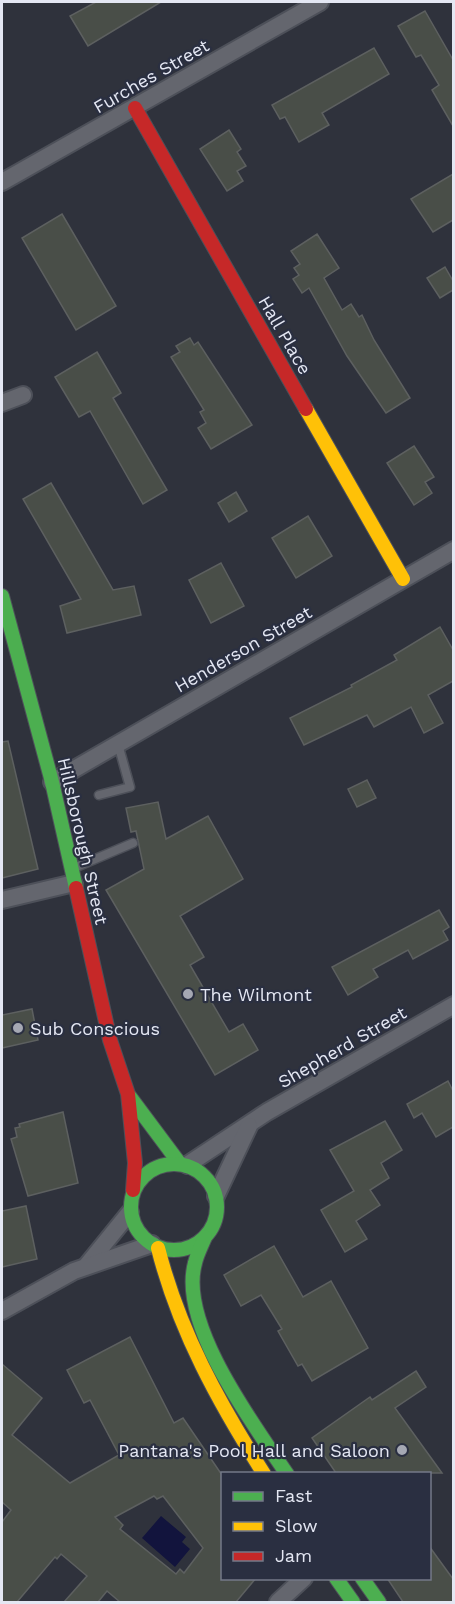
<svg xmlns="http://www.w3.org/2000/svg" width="455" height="1604" viewBox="0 0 455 1604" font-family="'Work Sans',sans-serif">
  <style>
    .water { fill: #12143d }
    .building { fill: #494e48; stroke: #5d6060; stroke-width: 1.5; fill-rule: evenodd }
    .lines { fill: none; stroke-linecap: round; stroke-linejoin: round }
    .lane-casing { stroke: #4d5059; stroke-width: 11 }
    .street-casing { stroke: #4d5059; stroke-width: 20 }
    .fast-casing { stroke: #4d5059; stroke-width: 16 }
    .slow-casing { stroke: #4d5059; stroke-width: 16 }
    .jam-casing { stroke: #4d5059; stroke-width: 16 }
    .lane { stroke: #64666e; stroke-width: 8 }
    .street { stroke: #64666e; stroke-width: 16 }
    .fast { stroke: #4caf50; stroke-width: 14 }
    .slow { stroke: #ffc107; stroke-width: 14 }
    .jam { stroke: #c62828; stroke-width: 14 }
    .poi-dot { fill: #a5a8b3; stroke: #2a2f41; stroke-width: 2 }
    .labels { text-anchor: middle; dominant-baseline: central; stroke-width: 4.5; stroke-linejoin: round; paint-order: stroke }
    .street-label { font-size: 18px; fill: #e4e7f3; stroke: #2a2f41 }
    .poi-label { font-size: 18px; fill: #e4e7f3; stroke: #2a2f41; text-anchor: start }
  </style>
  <rect width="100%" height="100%" fill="#2f323c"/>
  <!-- water -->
  <polygon class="water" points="161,1516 186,1537 182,1542 190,1549 175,1567 142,1538"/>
  <!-- building -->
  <g class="building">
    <polygon points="96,2 161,2 88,46 70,16"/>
    <polygon points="425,11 453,60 453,126 432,90 439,85 421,55 416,57 398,26"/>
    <polygon points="374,48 389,74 322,113 329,125 299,142 285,117 280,119 272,105"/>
    <polygon points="229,130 241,149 237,152 246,166 237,171 243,181 227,191 200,149"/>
    <polygon points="453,174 453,220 433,232 411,199"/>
    <polygon points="62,214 116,306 76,330 22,238"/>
    <polygon points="317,234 339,268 324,278 342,310 351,304 359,317 362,315 374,340 410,398 386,413 347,356 309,288 302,293 293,279 299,275 294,268 300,264 291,251"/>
    <polygon points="445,267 453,281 453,290 440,298 427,278"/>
    <polygon points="190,338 194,345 198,342 252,425 211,449 198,428 206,423 200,412 204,410 171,357 180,352 176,346"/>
    <polygon points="97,352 121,393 113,398 167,490 143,504 90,411 79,417 55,377"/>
    <polygon points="414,446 434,477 425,482 432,493 414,505 387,463"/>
    <polygon points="51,483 113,590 134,586 141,615 67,633 60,606 81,599 23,499"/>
    <polygon points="236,492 247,511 229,522 218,503"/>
    <polygon points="308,516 332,556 296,578 272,538"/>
    <polygon points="221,563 244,606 211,623 189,580"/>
    <polygon points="440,627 453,650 453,681 428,695 443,723 424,733 411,707 374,727 367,715 304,745 290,718 352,687 351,685 397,660 394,655"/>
    <polygon points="8,741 38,869 2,878 2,742"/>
    <polygon points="367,780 376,798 357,807 348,789"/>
    <polygon points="158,802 166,839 208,816 243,879 180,916 204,957 190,965 229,1032 243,1024 258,1050 215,1075 106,890 144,869 136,831 131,832 126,808"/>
    <polygon points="439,910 449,927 443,931 448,940 413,959 408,950 373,969 378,977 348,995 332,967"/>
    <polygon points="32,1009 38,1040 2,1048 2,1015"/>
    <polygon points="448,1081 453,1091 453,1127 436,1137 422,1113 414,1118 407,1104"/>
    <polygon points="63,1112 78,1183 28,1196 11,1139 17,1137 15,1128 20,1127 19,1124"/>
    <polygon points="385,1121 402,1150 381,1163 389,1178 370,1190 380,1205 356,1221 367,1239 345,1252 321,1210 354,1191 330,1150"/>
    <polygon points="26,1206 37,1259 2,1267 2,1211"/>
    <polygon points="274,1246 303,1297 331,1281 368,1348 312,1381 302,1364 298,1366 278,1331 282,1329 261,1295 241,1306 224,1275"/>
    <path d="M130,1337L174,1423L183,1418L222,1475V1578H256L236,1602H120L107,1591L98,1602H64L87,1576L61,1554L57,1559L55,1557L17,1602H2V1522L11,1510L2,1502V1364L42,1398L12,1435L70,1483L119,1455L90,1400L84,1403L67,1370ZM154,1496L157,1499L163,1496L203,1548L184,1573L180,1569L176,1574L120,1529L123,1525L115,1517Z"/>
    <polygon points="416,1371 426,1387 395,1408 442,1473 336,1473 312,1438 370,1397 372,1400"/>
    <polygon points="429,1546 453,1579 453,1602 403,1602 387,1578 429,1578"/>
  </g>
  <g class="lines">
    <!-- lane casing -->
    <g class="lane-casing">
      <g id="lane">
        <polyline points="99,795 130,787 118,744"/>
        <polyline points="74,868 133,843"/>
      </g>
    </g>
    <!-- street casing -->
    <g class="street-casing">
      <g id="street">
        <polyline points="2,182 320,2"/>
        <polyline points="2,403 23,395"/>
        <polyline points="52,782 454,550"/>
        <polyline points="2,900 74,883"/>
        <polyline points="187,1165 267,1112 454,1005"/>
        <polyline points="216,1196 249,1126"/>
        <polyline points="87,1265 130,1212"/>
        <polyline points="2,1311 74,1271 152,1244"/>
        <polyline points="278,1602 304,1578"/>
      </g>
    </g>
    <!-- fast casing -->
    <g class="fast-casing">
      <g id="fast">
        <polyline points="2,596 52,782 76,888"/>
        <polyline points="130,1097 180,1164"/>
        <circle cx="174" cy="1207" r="43"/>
        <path d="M205,1237C202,1245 197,1254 195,1263C178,1324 254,1425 287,1474"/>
        <polyline points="336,1578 353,1602"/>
        <polyline points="362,1578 379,1602"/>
      </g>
    </g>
    <!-- slow casing -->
    <g class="slow-casing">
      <g id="slow">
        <polyline points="306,409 403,579"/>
        <path d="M158,1248C179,1331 219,1403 264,1474"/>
      </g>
    </g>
    <!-- jam casing -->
    <g class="jam-casing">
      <g id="jam">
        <polyline points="135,108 306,409"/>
        <polyline points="76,888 110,1040 128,1094 135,1163 133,1190"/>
      </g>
    </g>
    <!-- lane -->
    <use href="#lane" class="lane"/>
    <!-- street -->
    <use href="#street" class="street"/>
    <!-- fast -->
    <use href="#fast" class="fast"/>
    <!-- slow -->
    <use href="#slow" class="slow"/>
    <!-- jam -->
    <use href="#jam" class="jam"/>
  </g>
  <!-- markers -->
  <g class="poi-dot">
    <circle cx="188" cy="994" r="6"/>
    <circle cx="18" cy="1028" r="6"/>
    <circle cx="402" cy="1450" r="6"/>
  </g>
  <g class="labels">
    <!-- street labels -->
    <g class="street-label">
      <text transform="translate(151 76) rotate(-30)">Furches Street</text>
      <text transform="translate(285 335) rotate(60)">Hall Place</text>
      <text transform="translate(243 649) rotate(-30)">Henderson Street</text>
      <text transform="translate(83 841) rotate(77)">Hillsborough Street</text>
      <text transform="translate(342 1047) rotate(-30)">Shepherd Street</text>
    </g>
    <!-- poi labels -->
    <g class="poi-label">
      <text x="200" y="994">The Wilmont</text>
      <text x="30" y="1028">Sub Conscious</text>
      <text x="390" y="1450" text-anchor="end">Pantana's Pool Hall and Saloon</text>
    </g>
  </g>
  <!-- border -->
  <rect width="455" height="1604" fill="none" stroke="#e4e7f3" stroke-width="6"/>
  <!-- legend -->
  <rect x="221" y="1472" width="210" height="108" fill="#2a2f41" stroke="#747988" stroke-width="1.5"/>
  <rect x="233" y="1492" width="30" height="9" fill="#4caf50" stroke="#747988" stroke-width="1.5"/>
  <text x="275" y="1502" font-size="18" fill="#e4e7f3">Fast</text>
  <rect x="233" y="1522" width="30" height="9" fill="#ffc107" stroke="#747988" stroke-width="1.5"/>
  <text x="275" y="1532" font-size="18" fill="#e4e7f3">Slow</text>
  <rect x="233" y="1552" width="30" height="9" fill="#c62828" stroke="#747988" stroke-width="1.5"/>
  <text x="275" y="1562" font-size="18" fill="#e4e7f3">Jam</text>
</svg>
